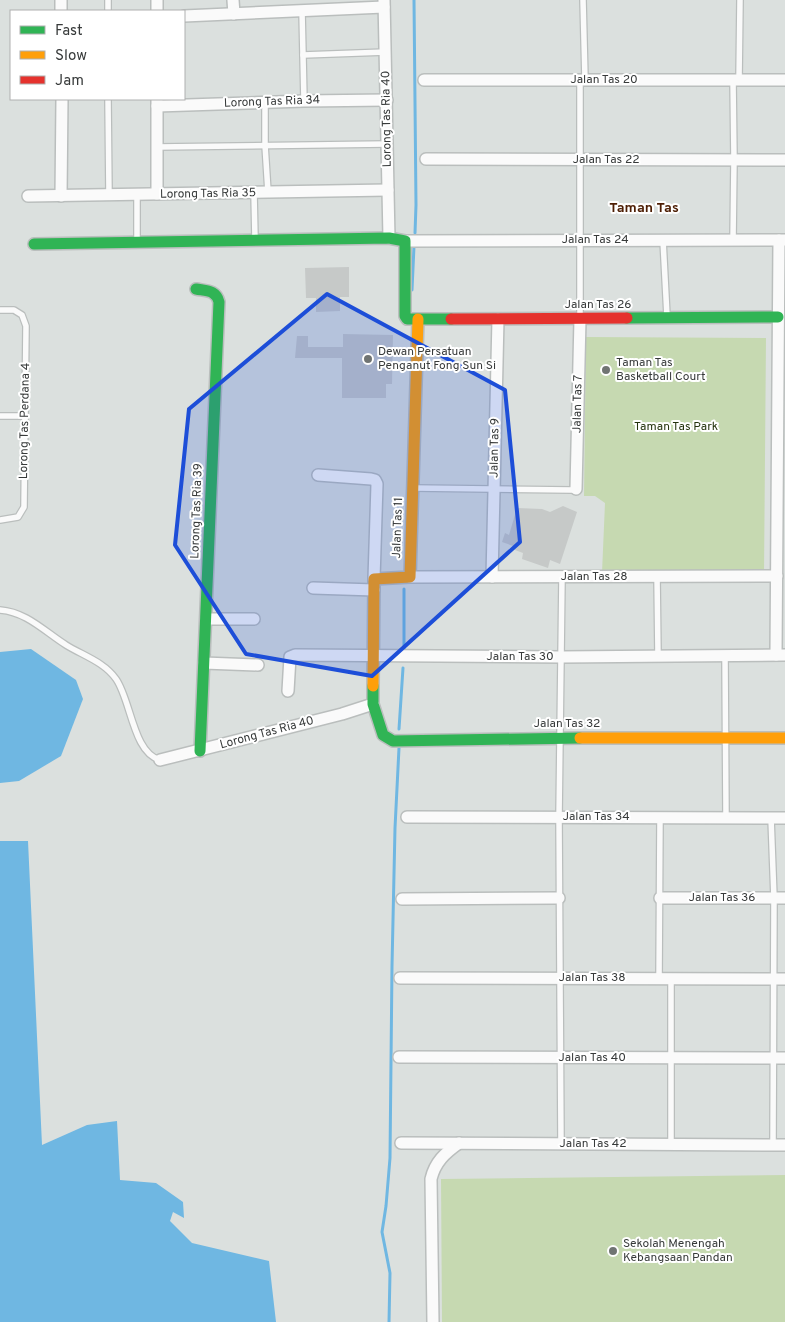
<svg xmlns="http://www.w3.org/2000/svg" width="785" height="1322" viewBox="0 0 785 1322" font-family="Overpass,sans-serif">
  <style>
    .green { fill: #c6d9b1 }
    .water { fill: #6fb7e2 }
    .lines { fill: none; stroke-linecap: round; stroke-linejoin: round }
    .stream { stroke: #6fb7e2; stroke-width: 3 }
    .building { fill: #c6c9c8 }
    .lane-casing { stroke: #babebd; stroke-width: 8 }
    .street-casing { stroke: #babebd; stroke-width: 14 }
    .fast-casing { stroke: #babebd; stroke-width: 14 }
    .slow-casing { stroke: #babebd; stroke-width: 14 }
    .jam-casing { stroke: #babebd; stroke-width: 14 }
    .lane { stroke: #fafafa; stroke-width: 5.5 }
    .street { stroke: #fafafa; stroke-width: 11 }
    .fast { stroke: #30b455; stroke-width: 11 }
    .slow { stroke: #ff9f0a; stroke-width: 11 }
    .jam { stroke: #e5322d; stroke-width: 11 }
    .marked { fill: #1d4ed8; fill-opacity: 0.2; stroke: #1d4ed8; stroke-width: 4; stroke-linejoin: round }
    .poi-dot { fill: #707473; stroke: #fff; stroke-width: 2 }
    .labels { text-anchor: middle; dominant-baseline: central; stroke-width: 4; stroke-linejoin: round; paint-order: stroke }
    .street-label { font-size: 12px; fill: #373a3a; stroke: #fff }
    .poi-label { font-size: 12px; fill: #373a3a; stroke: #fff; text-anchor: start }
    .park-label { font-size: 12px; fill: #24330d; stroke: #fff }
    .neighbourhood-label { font-size: 14px; font-weight: bold; fill: #4d1e04; stroke: #fff }
  </style>
  <rect width="100%" height="100%" fill="#dbe0de"/>
  <!-- green -->
  <g class="green">
    <polygon points="586,337 766,338 764,575 602,573 605,503 595,496 584,496"/>
    <polygon points="785,1175 785,1322 442,1322 441,1179"/>
  </g>
  <!-- water -->
  <g class="water">
    <polygon points="31,649 76,680 83,699 61,756 19,781 0,783 0,652"/>
    <polygon points="0,841 28,841 42,1145 87,1125 117,1121 120,1180 156,1183 183,1202 184,1218 173,1212 170,1221 192,1243 269,1261 276,1322 0,1322"/>
  </g>
  <g class="lines">
    <!-- stream -->
    <g class="stream">
      <polyline points="414,0 416,205 415,233"/>
      <polyline points="412,290 414,246"/>
      <polyline points="404,589 404,651"/>
      <polyline points="399,729 403,668"/>
      <polyline points="389,1322 390,1273 382,1232 386,1206 390,1158 392,966 395,828 399,748"/>
    </g>
  </g>
  <!-- building -->
  <g class="building">
    <polygon points="349,267 349,297 340,297 340,311 316,312 316,298 306,298 305,268"/>
    <polygon points="343,334 393,335 392,384 386,384 386,398 342,398 342,358 295,358 297,336 308,336 308,347 343,347"/>
    <polygon points="563,506 577,512 560,564 550,560 548,568 522,559 523,553 515,550 516,547 502,542 505,533 509,535 517,508 542,509 550,512"/>
  </g>
  <g class="lines">
    <!-- lane casing -->
    <g class="lane-casing">
      <g id="lane">
        <polyline points="108,0 108,11"/>
        <polyline points="583,0 585,79"/>
        <polyline points="302,11 304,101"/>
        <polyline points="303,55 386,52"/>
        <polyline points="739,80 740,0"/>
        <polyline points="108,99 109,195"/>
        <polyline points="265,102 265,145 268,192"/>
        <polyline points="157,147 387,144"/>
        <polyline points="254,193 255,239"/>
        <polyline points="137,195 137,242"/>
        <polyline points="663,240 667,316"/>
        <polyline points="733,240 734,160 733,80"/>
        <polyline points="0,310 14,310 22,315 26,326 24,507 18,517 0,520"/>
        <polyline points="580,317 580,80"/>
        <polyline points="0,416 25,416"/>
        <polyline points="414,488 571,490 576,489"/>
        <polyline points="657,576 658,656"/>
        <path d="M0,610C27,612 45,632 66,645C84,656 104,662 116,679C131,700 133,753 160,760"/>
        <polyline points="725,656 726,817"/>
        <polyline points="771,818 774,898 773,1145"/>
        <polyline points="659,979 660,817"/>
        <polyline points="561,1144 559,817 562,577"/>
        <polyline points="671,1145 671,979"/>
      </g>
    </g>
    <!-- street casing -->
    <g class="street-casing">
      <g id="street">
        <polyline points="61,0 61,11"/>
        <polyline points="233,0 234,14"/>
        <polyline points="384,0 389,238"/>
        <polyline points="157,11 157,0"/>
        <polyline points="184,16 384,7"/>
        <polyline points="424,80 785,80"/>
        <polyline points="157,99 157,194"/>
        <polyline points="157,106 304,101 387,100"/>
        <polyline points="426,159 785,160"/>
        <polyline points="28,196 388,190"/>
        <polyline points="61,196 62,99"/>
        <polyline points="405,241 785,240"/>
        <polyline points="318,475 371,479 375,480 377,484 374,579"/>
        <polyline points="576,489 580,319"/>
        <polyline points="410,577 777,576"/>
        <polyline points="492,577 498,319"/>
        <polyline points="313,588 374,590"/>
        <polyline points="206,619 254,619"/>
        <polyline points="776,655 779,240"/>
        <polyline points="204,663 258,665"/>
        <polyline points="288,691 290,657 295,655 561,657 785,655"/>
        <polyline points="160,760 342,714 373,704"/>
        <polyline points="407,817 785,818"/>
        <polyline points="660,898 785,898"/>
        <polyline points="402,899 559,898"/>
        <polyline points="400,978 785,979"/>
        <polyline points="399,1057 785,1058"/>
        <polyline points="401,1143 785,1145"/>
        <path d="M433,1322L431,1179C435,1162 445,1153 459,1143"/>
      </g>
    </g>
    <!-- fast casing -->
    <g class="fast-casing">
      <g id="fast">
        <polyline points="34,244 389,238 405,241 405,316 407,319 451,319"/>
        <path d="M196,289C207,291 216,290 219,302L200,751"/>
        <polyline points="627,318 778,317"/>
        <polyline points="373,686 373,704 383,735 393,741 580,738"/>
      </g>
    </g>
    <!-- slow casing -->
    <g class="slow-casing">
      <g id="slow">
        <polyline points="373,686 374,579 410,577 418,319"/>
        <polyline points="580,738 785,738"/>
      </g>
    </g>
    <!-- jam casing -->
    <g class="jam-casing">
      <polyline id="jam" points="451,319 627,318"/>
    </g>
    <!-- lane -->
    <use href="#lane" class="lane"/>
    <!-- street -->
    <use href="#street" class="street"/>
    <!-- fast -->
    <use href="#fast" class="fast"/>
    <!-- slow -->
    <use href="#slow" class="slow"/>
    <!-- jam -->
    <use href="#jam" class="jam"/>
  </g>
  <!-- marked area -->
  <path class="marked" d="M327,294L505,390L520,542L372,676L246,654L175,545L189,409Z"/>
  <!-- markers -->
  <g class="poi-dot">
    <circle cx="368" cy="359" r="5"/>
    <circle cx="606" cy="370" r="5"/>
    <circle cx="613" cy="1251" r="5"/>
  </g>
  <g class="labels">
    <!-- street labels -->
    <g class="street-label">
      <text x="604" y="80">Jalan Tas 20</text>
      <text transform="translate(272 102) rotate(-2)">Lorong Tas Ria 34</text>
      <text transform="translate(387 119) rotate(-91)">Lorong Tas Ria 40</text>
      <text x="606" y="160">Jalan Tas 22</text>
      <text transform="translate(208 194) rotate(-1)">Lorong Tas Ria 35</text>
      <text x="595" y="240">Jalan Tas 24</text>
      <text x="598" y="305">Jalan Tas 26</text>
      <text transform="translate(578 404) rotate(-89)">Jalan Tas 7</text>
      <text transform="translate(25 421) rotate(-89)">Lorong Tas Perdana 4</text>
      <text transform="translate(495 448) rotate(-89)">Jalan Tas 9</text>
      <text transform="translate(197 511) rotate(-88)">Lorong Tas Ria 39</text>
      <text transform="translate(398 528) rotate(-88)">Jalan Tas 11</text>
      <text x="594" y="577">Jalan Tas 28</text>
      <text x="520" y="657">Jalan Tas 30</text>
      <text x="567" y="724">Jalan Tas 32</text>
      <text transform="translate(267 733) rotate(-15)">Lorong Tas Ria 40</text>
      <text x="596" y="817">Jalan Tas 34</text>
      <text x="722" y="898">Jalan Tas 36</text>
      <text x="592" y="978">Jalan Tas 38</text>
      <text x="592" y="1058">Jalan Tas 40</text>
      <text x="593" y="1144">Jalan Tas 42</text>
    </g>
    <!-- poi labels -->
    <g class="poi-label">
      <text x="378" y="352">Dewan Persatuan<tspan x="378" dy="14">Penganut Fong Sun Si</tspan></text>
      <text x="616" y="363">Taman Tas<tspan x="616" dy="14">Basketball Court</tspan></text>
      <text x="623" y="1244">Sekolah Menengah<tspan x="623" dy="14">Kebangsaan Pandan</tspan></text>
    </g>
    <!-- park labels -->
    <g class="park-label">
      <text x="676" y="427">Taman Tas Park</text>
    </g>
    <!-- neighbourhood labels -->
    <g class="neighbourhood-label">
      <text x="644" y="208">Taman Tas</text>
    </g>
  </g>
  <!-- legend -->
  <rect x="10" y="10" width="175" height="90" fill="#ffffff" stroke="#afb0b0"/>
  <rect x="20" y="26" width="25" height="8" fill="#30b455" stroke="#afb0b0"/>
  <text x="55" y="35" font-size="15" fill="#373a3a">Fast</text>
  <rect x="20" y="51" width="25" height="8" fill="#ff9f0a" stroke="#afb0b0"/>
  <text x="55" y="60" font-size="15" fill="#373a3a">Slow</text>
  <rect x="20" y="76" width="25" height="8" fill="#e5322d" stroke="#afb0b0"/>
  <text x="55" y="85" font-size="15" fill="#373a3a">Jam</text>
</svg>
